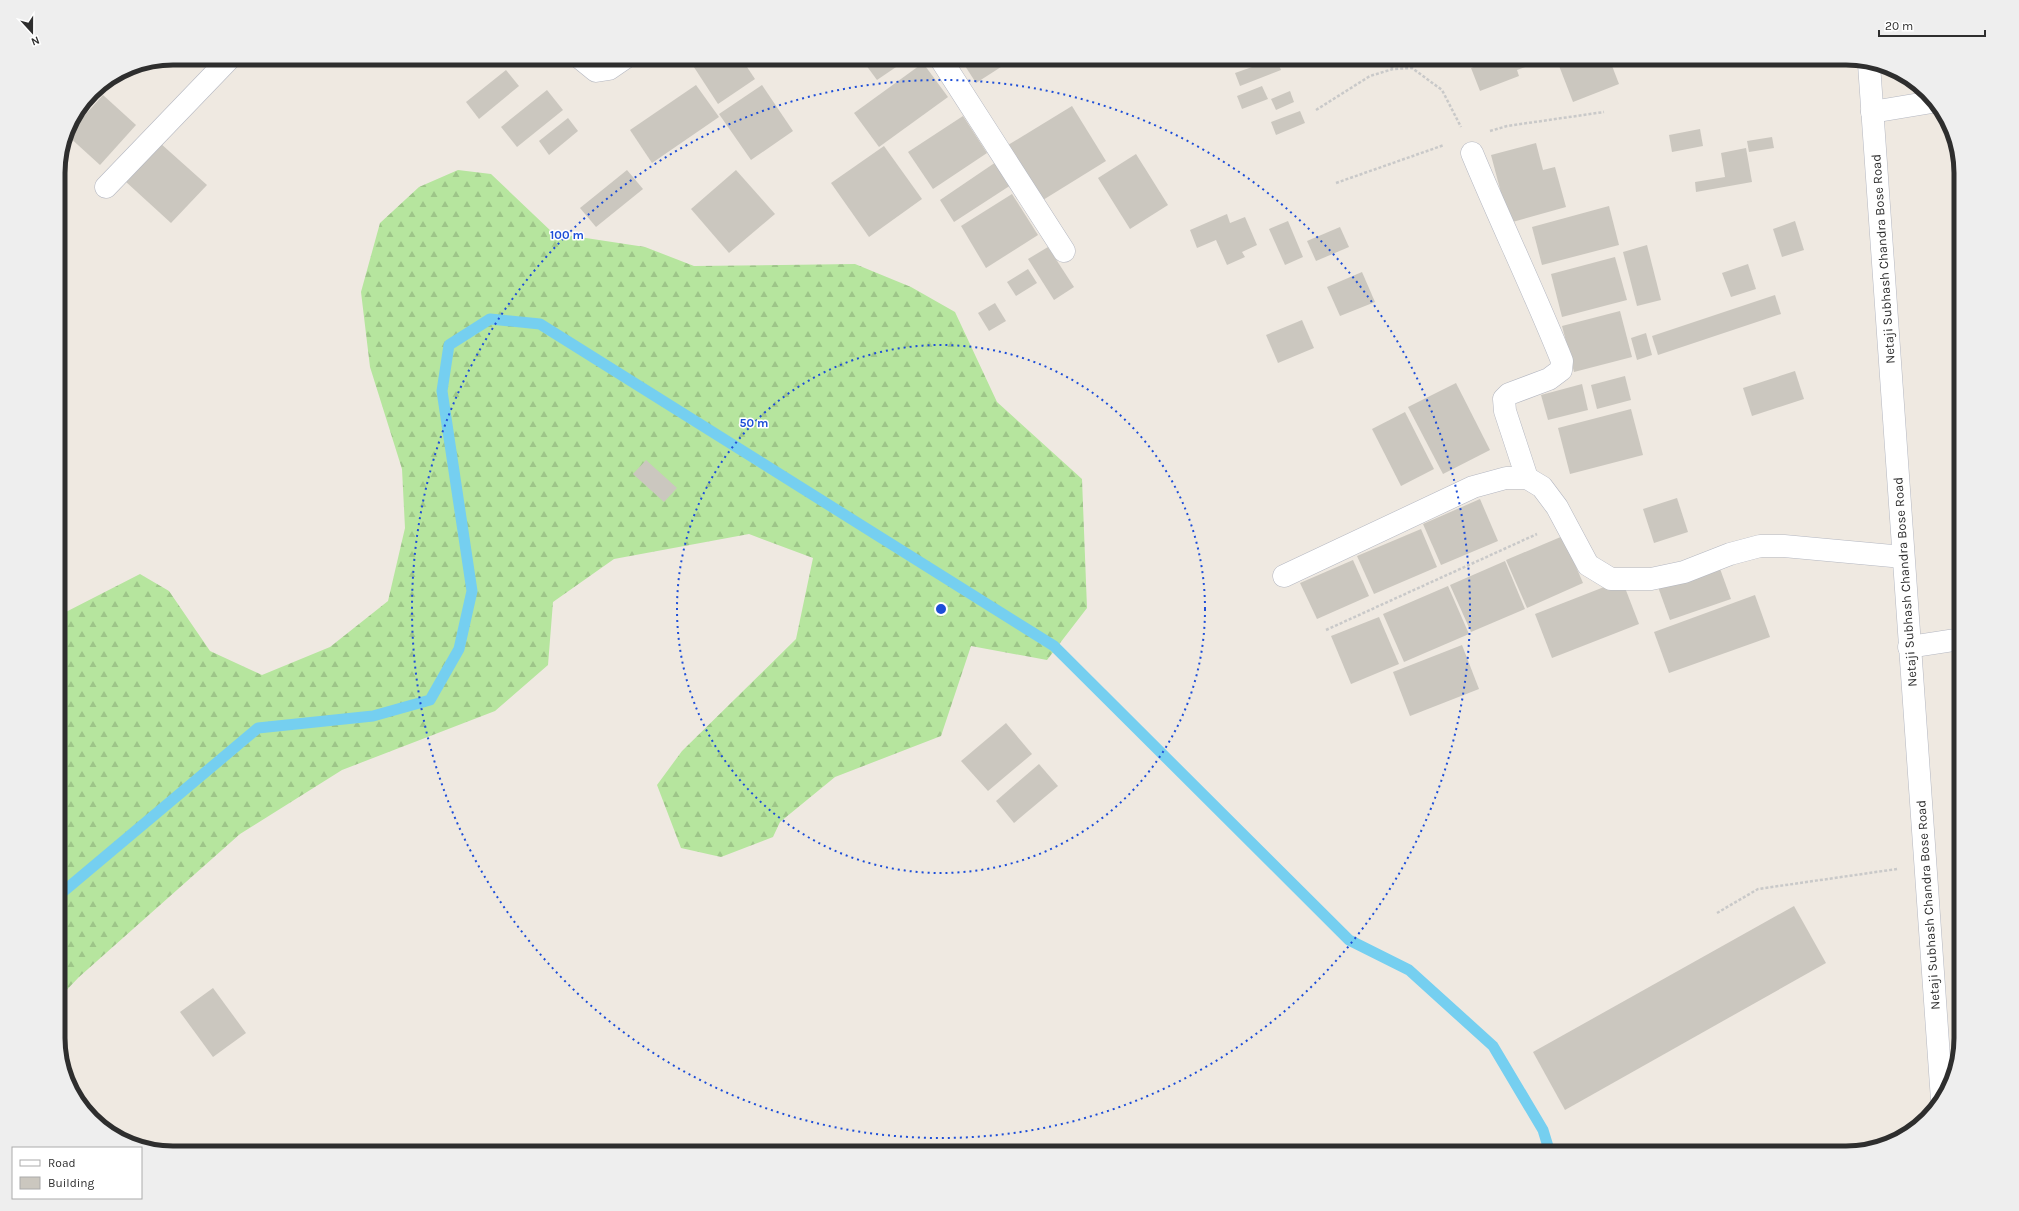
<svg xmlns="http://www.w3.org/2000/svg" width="2019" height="1211" viewBox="0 0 2019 1211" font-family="Karla,sans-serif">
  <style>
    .forest { fill: url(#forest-firs) }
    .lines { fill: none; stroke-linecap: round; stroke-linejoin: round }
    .stream { stroke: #75cff0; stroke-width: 11 }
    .building { fill: #cbc7bf }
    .minor-casing { stroke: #b4b7c1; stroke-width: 23 }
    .path { stroke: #c9c9c9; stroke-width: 2.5; stroke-dasharray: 3 2; stroke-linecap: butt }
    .minor { stroke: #fff; stroke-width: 22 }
    .ring { fill: none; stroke: #1d4ed8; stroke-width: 2; stroke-dasharray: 2 4 }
    .labels { text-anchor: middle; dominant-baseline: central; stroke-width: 3; stroke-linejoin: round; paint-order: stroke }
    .street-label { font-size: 13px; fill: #2e2e2e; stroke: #fff }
    .rim { fill: none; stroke: #2e2e2e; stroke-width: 5 }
    .centre { fill: #1d4ed8; stroke: #fff; stroke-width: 2 }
    .ring-label { font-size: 12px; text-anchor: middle; font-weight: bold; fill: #1d4ed8; stroke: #fff; stroke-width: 3; stroke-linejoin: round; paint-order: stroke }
  </style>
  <defs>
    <pattern id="forest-firs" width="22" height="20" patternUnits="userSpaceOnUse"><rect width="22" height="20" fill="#b6e59e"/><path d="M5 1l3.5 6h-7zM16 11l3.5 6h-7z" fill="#9dc588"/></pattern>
  </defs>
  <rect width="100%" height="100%" fill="#efe9e1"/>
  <!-- forest -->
  <polygon class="forest" points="458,170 491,174 553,233 645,247 694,266 855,264 911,287 955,312 997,402 1082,479 1087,608 1047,660 971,646 941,736 835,777 780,822 773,837 721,857 681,848 657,785 682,751 796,639 813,558 749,534 614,559 553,602 548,665 495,711 342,770 240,834 79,977 58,999 58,616 140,574 169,591 210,651 262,675 330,647 388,601 405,528 402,469 370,367 361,292 380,223 419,187"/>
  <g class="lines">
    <!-- stream -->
    <polyline class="stream" points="58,896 258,728 373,716 430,700 459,649 472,591 442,391 449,345 490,319 540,324 1054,646 1349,940 1409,970 1493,1046 1543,1130 1550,1153"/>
  </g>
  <!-- building -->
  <g class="building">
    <polygon points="688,58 741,58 755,79 718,104"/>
    <polygon points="868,58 894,58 899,65 877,80 863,61"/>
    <polygon points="960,58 1015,58 976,83"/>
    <polygon points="1248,58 1276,58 1281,70 1240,86 1235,73 1252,67"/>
    <polygon points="1496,58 1543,58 1544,60 1517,70 1519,76 1480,91 1471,68"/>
    <polygon points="1556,58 1609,58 1619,84 1573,102"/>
    <polygon points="923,63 948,97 879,147 854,113"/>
    <polygon points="506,70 519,86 479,119 466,102"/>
    <polygon points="696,85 719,117 652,163 630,130"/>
    <polygon points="762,85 793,131 751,160 719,114"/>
    <polygon points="1262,86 1268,99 1242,109 1237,96"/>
    <polygon points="547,90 563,110 517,147 501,127"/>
    <polygon points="1290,91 1294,102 1276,110 1271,99"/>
    <polygon points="103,95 136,125 100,165 67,135"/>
    <polygon points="1072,106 1106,161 1043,200 1008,145"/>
    <polygon points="1300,111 1305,123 1276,135 1271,122"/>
    <polygon points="963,116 987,153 933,189 908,152"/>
    <polygon points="568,118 578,131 549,155 539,141"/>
    <polygon points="1700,129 1703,146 1672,152 1669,135"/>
    <polygon points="1772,137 1774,148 1749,152 1747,141"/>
    <polygon points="160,143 207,185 171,223 125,181"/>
    <polygon points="1536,143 1543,170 1555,167 1566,207 1509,223 1491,155"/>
    <polygon points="884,146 922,199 869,237 831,183"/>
    <polygon points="1746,148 1752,182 1696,192 1695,182 1725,177 1721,153"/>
    <polygon points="1136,154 1168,205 1130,229 1098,178"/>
    <polygon points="996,162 1011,185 954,222 940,200"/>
    <polygon points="627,170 643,189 596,227 580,208"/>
    <polygon points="736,170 775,214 729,253 691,209"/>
    <polygon points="1012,194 1038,235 986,268 961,226"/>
    <polygon points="1609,206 1619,245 1542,265 1532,227"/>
    <polygon points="1227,214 1230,223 1245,217 1257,245 1242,252 1245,257 1227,265 1216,240 1197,248 1190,230"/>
    <polygon points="1288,221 1303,257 1285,265 1269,229"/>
    <polygon points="1795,221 1804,250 1782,257 1773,229"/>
    <polygon points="1340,227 1349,247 1316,261 1307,241"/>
    <polygon points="1647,245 1661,300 1637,306 1623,252"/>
    <polygon points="1048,247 1074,287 1054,300 1028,259"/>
    <polygon points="1615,257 1627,300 1562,317 1551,274"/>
    <polygon points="1748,264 1756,289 1731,297 1722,273"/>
    <polygon points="1028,269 1037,283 1016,296 1007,282"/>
    <polygon points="1362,272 1375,302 1340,316 1327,287"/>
    <polygon points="1775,295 1781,314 1658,355 1652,336"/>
    <polygon points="995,303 1006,321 989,331 978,313"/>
    <polygon points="1620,311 1632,357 1574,372 1562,326"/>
    <polygon points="1302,320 1314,348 1278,363 1266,335"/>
    <polygon points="1646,333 1652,355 1637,360 1631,338"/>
    <polygon points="1795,371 1804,399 1752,416 1743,388"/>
    <polygon points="1625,376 1631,400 1597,409 1591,385"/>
    <polygon points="1456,383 1490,450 1443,474 1408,407"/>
    <polygon points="1582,384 1588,410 1548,420 1541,395"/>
    <polygon points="1631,409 1643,455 1570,474 1558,428"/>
    <polygon points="1405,412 1434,469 1401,486 1372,429"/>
    <polygon points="646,460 677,488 664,502 633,474"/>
    <polygon points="1677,498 1688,532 1654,543 1643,509"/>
    <polygon points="1480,499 1498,541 1441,565 1423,524"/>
    <polygon points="1421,529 1437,567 1374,594 1357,556"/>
    <polygon points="1563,536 1583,583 1527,608 1506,560"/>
    <polygon points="1353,560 1369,596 1317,619 1300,583"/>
    <polygon points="1505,561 1525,609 1471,632 1450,585"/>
    <polygon points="1719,566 1731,599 1670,620 1658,587"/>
    <polygon points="1622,580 1639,624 1552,658 1535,614"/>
    <polygon points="1448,586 1469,634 1404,662 1383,614"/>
    <polygon points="1755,595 1770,637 1669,673 1654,632"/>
    <polygon points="1379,617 1399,664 1351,684 1331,636"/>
    <polygon points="1462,645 1479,689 1410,716 1393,672"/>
    <polygon points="1006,723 1032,754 988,791 961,761"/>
    <polygon points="1039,764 1058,786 1014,823 996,801"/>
    <polygon points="1794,906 1826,963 1565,1110 1533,1052"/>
    <polygon points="213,988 246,1033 213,1057 180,1012"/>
  </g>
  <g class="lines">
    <!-- minor casing -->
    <g class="minor-casing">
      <g id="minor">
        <polyline points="580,58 596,71 609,69 625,58"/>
        <polyline points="940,58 1064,251"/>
        <polyline points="1869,64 1942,1100"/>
        <polyline points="1872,112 1932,102"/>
        <path d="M1472,153C1501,223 1534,291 1562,361L1561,370L1549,379L1509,394L1504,399L1505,411L1527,478"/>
        <polyline points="106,187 230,58"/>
        <polyline points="1284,576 1473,487 1506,478 1527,478 1542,487 1557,507 1588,565 1611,579 1651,579 1684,572 1730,554 1760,546 1784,546 1903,557"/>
        <polyline points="1909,647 1961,639"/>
      </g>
    </g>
    <!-- path -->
    <g class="path">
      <polyline points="1385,58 1393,69"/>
      <polyline points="1316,110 1370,76 1393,69 1412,68 1442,90 1461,127"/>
      <polyline points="1490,131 1507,126 1604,112"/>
      <polyline points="1336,183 1444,145"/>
      <polyline points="1326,630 1537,534"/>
      <polyline points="1717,913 1758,889 1897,869"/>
    </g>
    <!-- minor -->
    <use href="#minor" class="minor"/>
  </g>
  <!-- distance rings -->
  <g class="ring">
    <circle cx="941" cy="609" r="264"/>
    <circle cx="941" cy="609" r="529"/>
  </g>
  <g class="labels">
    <!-- street labels -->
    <g class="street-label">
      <text transform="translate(1883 259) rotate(-94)">Netaji Subhash Chandra Bose Road</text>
      <text transform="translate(1905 582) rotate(-94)">Netaji Subhash Chandra Bose Road</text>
      <text transform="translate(1928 905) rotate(-94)">Netaji Subhash Chandra Bose Road</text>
    </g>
  </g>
  <!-- crop -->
  <path d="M0 0H2019V1211H0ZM173 65H1846A108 108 0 0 1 1954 173V1038A108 108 0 0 1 1846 1146H173A108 108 0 0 1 65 1038V173A108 108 0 0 1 173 65Z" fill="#eee" fill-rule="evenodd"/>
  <path class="rim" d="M173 65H1846A108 108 0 0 1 1954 173V1038A108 108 0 0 1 1846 1146H173A108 108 0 0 1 65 1038V173A108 108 0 0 1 173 65Z"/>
  <circle cx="941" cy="609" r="6" class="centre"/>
  <g class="ring-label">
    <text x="567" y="239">100 m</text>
    <text x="754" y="427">50 m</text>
  </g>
  <!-- legend -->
  <rect x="12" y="1147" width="130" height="52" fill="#ffffff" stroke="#ababab"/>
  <rect x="20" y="1160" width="20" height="6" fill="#ffffff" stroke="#ababab"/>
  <text x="48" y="1167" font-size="12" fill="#2e2e2e">Road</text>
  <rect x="20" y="1177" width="20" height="12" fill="#cbc7bf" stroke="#ababab"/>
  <text x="48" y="1187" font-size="12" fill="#2e2e2e">Building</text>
  <!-- north arrow -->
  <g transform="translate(32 32) rotate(159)" stroke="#ffffff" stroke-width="3" paint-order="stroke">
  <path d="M0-3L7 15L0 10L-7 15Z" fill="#2e2e2e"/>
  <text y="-6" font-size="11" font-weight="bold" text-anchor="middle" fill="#2e2e2e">N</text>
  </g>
  <!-- scale -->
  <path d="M1879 30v6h106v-6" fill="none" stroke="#2e2e2e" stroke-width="2"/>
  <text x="1885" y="30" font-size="12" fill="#2e2e2e" stroke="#ffffff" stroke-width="3" paint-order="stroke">20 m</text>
</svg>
